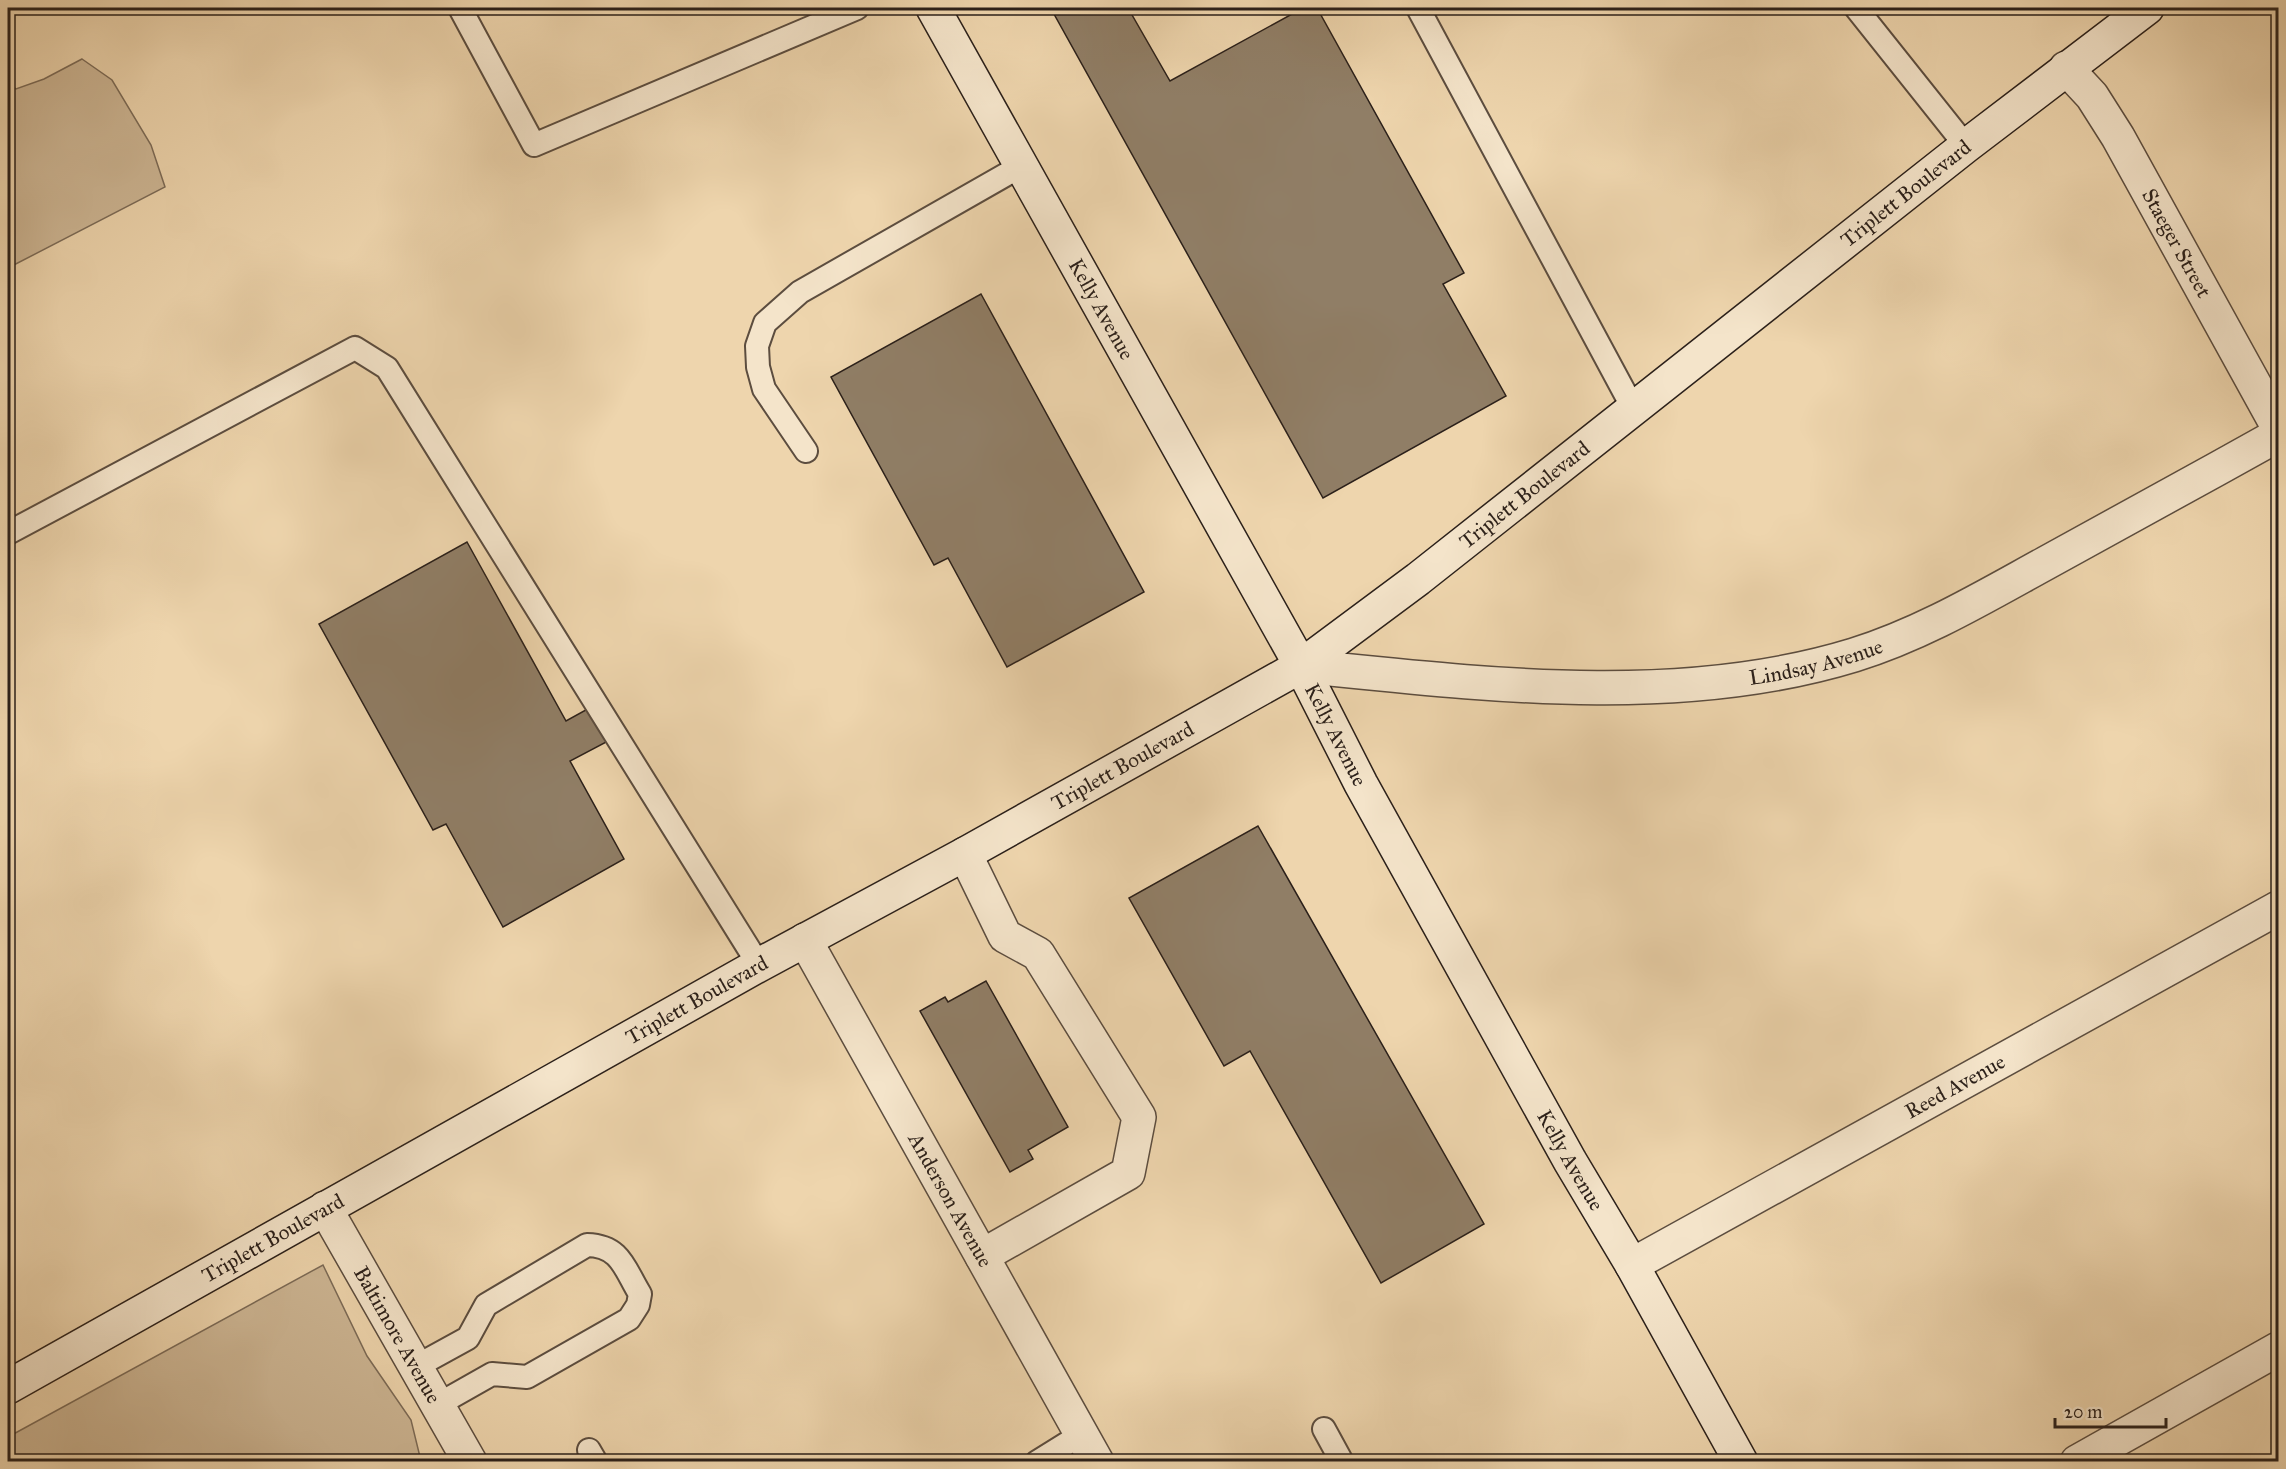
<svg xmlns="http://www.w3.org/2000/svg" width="2286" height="1469" font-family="'IM FELL Great Primer',serif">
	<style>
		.green { fill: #cdb694; stroke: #7c6b57; stroke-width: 1.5 }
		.building { fill: #907e66; stroke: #2b201a; stroke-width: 1.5 }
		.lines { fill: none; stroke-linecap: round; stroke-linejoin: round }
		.lane-casing { stroke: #5c4d3f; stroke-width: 26 }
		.street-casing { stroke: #5c4d3f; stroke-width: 36 }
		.secondary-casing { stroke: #2b201a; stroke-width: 36 }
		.lane { stroke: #f4e4ca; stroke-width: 22 }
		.street { stroke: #f4e4ca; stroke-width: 33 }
		.secondary { stroke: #f4e4ca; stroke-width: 33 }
		.labels { text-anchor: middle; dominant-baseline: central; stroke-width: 6; stroke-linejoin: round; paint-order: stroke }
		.street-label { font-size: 21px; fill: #2b201a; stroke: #f4e4ca }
	</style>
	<rect width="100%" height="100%" fill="#eed5ad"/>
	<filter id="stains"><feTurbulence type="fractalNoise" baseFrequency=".00333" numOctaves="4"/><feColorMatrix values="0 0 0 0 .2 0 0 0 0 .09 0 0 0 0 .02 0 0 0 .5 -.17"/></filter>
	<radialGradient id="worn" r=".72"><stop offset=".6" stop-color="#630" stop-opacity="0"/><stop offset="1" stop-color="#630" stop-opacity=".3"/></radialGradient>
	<!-- green -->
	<path class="green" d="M82,59L112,80L151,145L165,187L8,268V82L16,89L44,79Z
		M323,1265L367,1356L411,1420L421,1461H8V1437Z"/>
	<!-- building -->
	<path class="building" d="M1065,8H1128L1170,81L1303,8H1317L1464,273L1443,284L1506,396L1323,498L1054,14Z
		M981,294L1144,592L1007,667L948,558L934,565L831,377Z
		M467,542L566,721L593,706L612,739L570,761L624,859L503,927L446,824L433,830L319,624Z
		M1258,826L1484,1224L1381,1283L1250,1051L1224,1066L1129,898Z
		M986,981L1068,1127L1028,1150L1033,1159L1010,1172L920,1011L945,997L948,1002Z"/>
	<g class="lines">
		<defs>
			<path id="lane" d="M460,8L534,145L857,8
				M1418,8L1633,408
				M1856,8L1966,146
				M806,451L764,389L758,367L757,346L765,323L800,292L1021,166
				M8,533L355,348L387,368L759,965
				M417,1366L468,1338L486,1305L587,1245C621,1246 624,1268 640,1294L638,1305L629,1319L527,1377L492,1374L439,1404
				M1324,1429L1342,1462
				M589,1450L596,1462
				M1037,1462L1082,1434"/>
			<g id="street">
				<path id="s1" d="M2066,68L2092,96L2118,137L2278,427"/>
				<path id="s2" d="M1301,666C1481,684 1678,709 1854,655C1922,634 1984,597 2046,563C2124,520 2201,478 2278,435"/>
				<path d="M965,854L1005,936L1038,954L1139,1117L1128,1173L982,1256"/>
				<path id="s3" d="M805,940L1097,1462"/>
				<path id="s4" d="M325,1208L470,1462"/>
				<path id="s5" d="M1632,1265L2278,908"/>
				<path d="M2077,1462L2278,1349"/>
			</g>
			<g id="secondary">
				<path id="s6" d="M933,8L1301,666L1361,784L1570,1161L1632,1265L1741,1462"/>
				<path id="s7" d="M8,1387L759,965L965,854L1301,666L1418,579L1966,146L2147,8"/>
			</g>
		</defs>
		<!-- lane casing -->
		<use href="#lane" class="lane-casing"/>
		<!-- street casing -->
		<use href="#street" class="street-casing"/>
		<!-- secondary casing -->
		<use href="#secondary" class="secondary-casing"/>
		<!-- lane -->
		<use href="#lane" class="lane"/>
		<!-- street -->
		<use href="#street" class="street"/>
		<!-- secondary -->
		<use href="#secondary" class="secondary"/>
	</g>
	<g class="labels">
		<!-- street labels -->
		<g class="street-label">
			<text stroke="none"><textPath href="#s7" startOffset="2248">Triplett Boulevard</textPath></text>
			<text stroke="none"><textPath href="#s1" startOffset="208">Staeger Street</textPath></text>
			<text stroke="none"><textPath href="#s6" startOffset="345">Kelly Avenue</textPath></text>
			<text stroke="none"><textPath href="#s7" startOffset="1762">Triplett Boulevard</textPath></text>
			<text stroke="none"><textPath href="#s2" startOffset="518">Lindsay Avenue</textPath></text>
			<text stroke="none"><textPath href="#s6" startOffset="831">Kelly Avenue</textPath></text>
			<text stroke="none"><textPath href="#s7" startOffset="1276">Triplett Boulevard</textPath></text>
			<text stroke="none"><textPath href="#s7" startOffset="790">Triplett Boulevard</textPath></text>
			<text stroke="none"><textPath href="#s5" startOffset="369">Reed Avenue</textPath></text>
			<text stroke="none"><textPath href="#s6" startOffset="1317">Kelly Avenue</textPath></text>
			<text stroke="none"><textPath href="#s3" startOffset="298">Anderson Avenue</textPath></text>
			<text stroke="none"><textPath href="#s7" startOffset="304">Triplett Boulevard</textPath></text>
			<text stroke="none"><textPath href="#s4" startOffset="146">Baltimore Avenue</textPath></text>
		</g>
	</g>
	<!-- margin -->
	<rect width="2286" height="1469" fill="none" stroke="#eed5ad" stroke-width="30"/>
	<rect x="9" y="9" width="2268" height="1451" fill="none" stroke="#2b201a" stroke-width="3"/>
	<rect x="15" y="15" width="2256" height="1439" fill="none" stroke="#2b201a" stroke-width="1.5"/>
	<!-- scale -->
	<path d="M2055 1418v9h111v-9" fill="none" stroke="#2b201a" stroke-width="3"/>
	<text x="2064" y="1418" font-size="18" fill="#2b201a" stroke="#f4e4ca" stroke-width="4.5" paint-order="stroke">20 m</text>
	<rect width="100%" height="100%" filter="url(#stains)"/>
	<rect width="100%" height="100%" fill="url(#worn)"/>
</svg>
